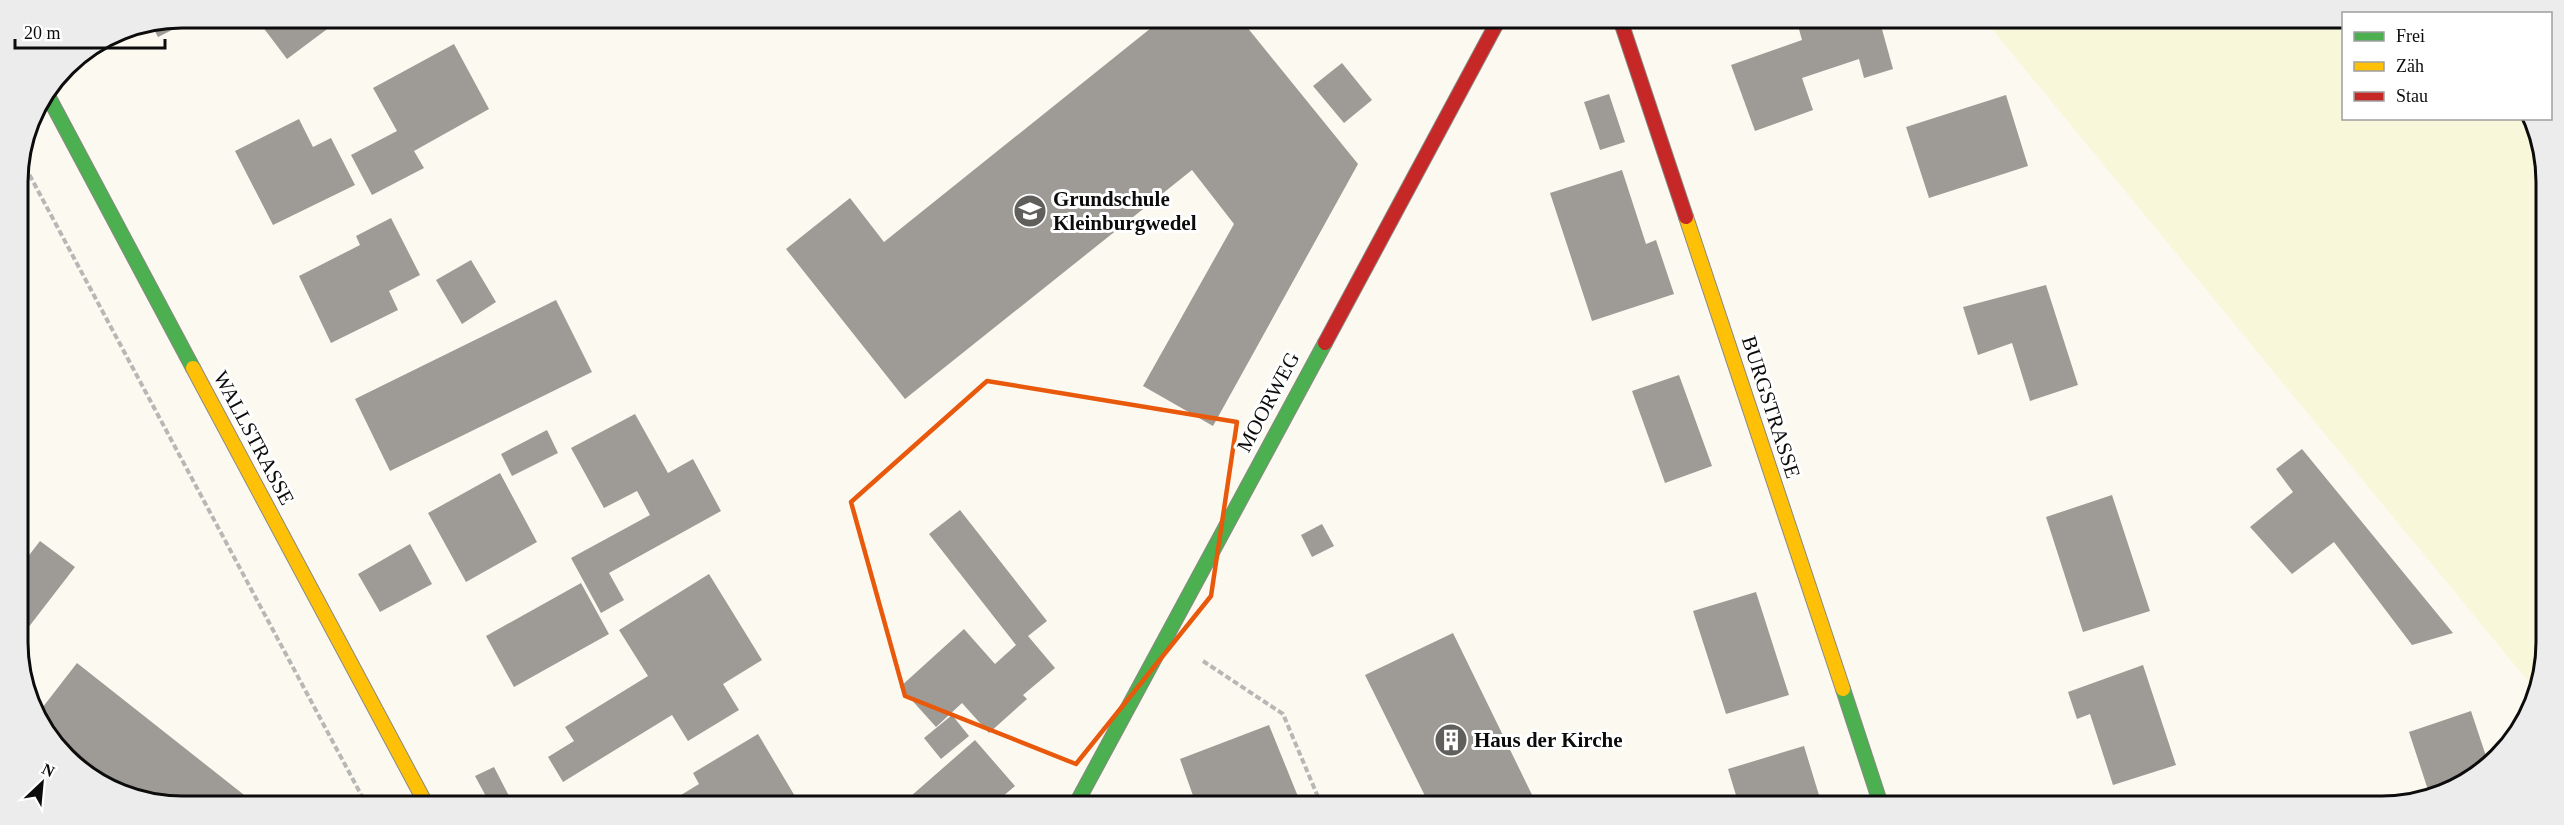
<svg xmlns="http://www.w3.org/2000/svg" width="2564" height="825" font-family="Georgia,serif">
	<style>
		.farmland { fill: #f9f7da }
		.building { fill: #9e9b96 }
		.lines { fill: none; stroke-linecap: round; stroke-linejoin: round }
		.fast-casing { stroke: #8a8985; stroke-width: 16 }
		.slow-casing { stroke: #8a8985; stroke-width: 16 }
		.jam-casing { stroke: #8a8985; stroke-width: 16 }
		.path { stroke: #b7b7b5; stroke-width: 4; stroke-dasharray: 6 3; stroke-linecap: butt }
		.fast { stroke: #4caf50; stroke-width: 14 }
		.slow { stroke: #ffc107; stroke-width: 14 }
		.jam { stroke: #c62828; stroke-width: 14 }
		.marked { fill: none; stroke: #e8590c; stroke-width: 4.5; stroke-linejoin: round }
		.labels { text-anchor: middle; dominant-baseline: central; stroke-width: 6; stroke-linejoin: round; paint-order: stroke }
		.poi-label { font-size: 21px; font-weight: bold; fill: #0c0c0c; stroke: #fff; text-anchor: start }
		.street-label { font-size: 21px; fill: #0c0c0c; stroke: #fff }
		.rim { fill: none; stroke: #0c0c0c; stroke-width: 3 }
	</style>
	<rect width="100%" height="100%" fill="#fbf9f0"/>
	<!-- farmland -->
	<path class="farmland" d="M1987,23H2343L2344,118L2527,119L2543,150L2540,686L2537,692Z"/>
	<!-- building -->
	<path class="building" d="M182,18H196L158,37L151,24Z
		M256,18H342L287,59Z
		M1161,20L1242,21L1358,164L1213,426L1143,386L1234,224L1192,170L905,399L786,249L850,198L884,242Z
		M1797,22H1880L1893,69L1864,78L1859,59L1802,78L1813,110L1755,131L1731,65L1802,40Z
		M454,44L489,109L414,151L424,168L372,195L351,155L397,131L373,88Z
		M1342,63L1372,100L1344,123L1313,86Z
		M1609,94L1625,142L1600,150L1584,102Z
		M2006,95L2028,166L1929,198L1906,127Z
		M299,119L313,147L331,138L355,185L273,225L235,151Z
		M1622,170L1646,244L1656,240L1674,294L1592,321L1550,193Z
		M391,218L420,275L389,291L398,310L331,343L299,276L360,245L356,236Z
		M471,260L496,302L462,324L436,280Z
		M2046,285L2078,385L2030,401L2012,343L1978,355L1963,307Z
		M556,300L592,372L390,471L355,399Z
		M1679,375L1712,466L1665,483L1632,391Z
		M635,414L668,473L693,459L721,511L609,573L624,600L601,613L571,558L650,515L637,491L604,508L571,448Z
		M547,430L558,453L512,476L501,454Z
		M2302,449L2453,633L2412,645L2334,542L2292,574L2250,527L2293,492L2276,469Z
		M500,473L537,542L466,582L428,513Z
		M2112,495L2150,611L2083,632L2046,517Z
		M960,510L1047,621L1028,636L1055,668L1023,695L1027,699L989,733L962,703L936,727L900,687L964,629L995,664L1016,645L929,534Z
		M1322,524L1334,546L1312,557L1301,535Z
		M40,541L75,567L21,637L20,567Z
		M410,544L432,584L380,612L358,574Z
		M709,574L762,660L723,684L739,710L688,741L672,715L563,782L548,757L574,741L565,727L648,676L619,630Z
		M581,583L609,634L514,687L486,636Z
		M1756,592L1789,695L1726,714L1693,611Z
		M1453,633L1537,805L1429,804L1365,675Z
		M77,663L253,802L139,801L121,790L51,735L39,712Z
		M2143,665L2176,765L2113,785L2090,714L2077,719L2068,692Z
		M2471,711L2489,765L2482,773L2429,793L2409,732Z
		M952,715L969,736L941,759L924,738Z
		M1269,725L1301,804H1196L1180,759Z
		M758,734L799,803H668L699,784L693,773Z
		M975,740L1015,786L995,803H903Z
		M1804,746L1822,805H1739L1728,769Z
		M494,767L511,800L506,802H489L475,776Z"/>
	<g class="lines">
		<defs>
			<path id="fast" d="M47,94L193,368
				M1843,689L1881,805
				M1076,804L1325,343"/>
			<path id="slow" d="M1686,217L1843,689
				M193,368L425,802"/>
			<path id="jam" d="M1621,22L1686,217
				M1325,343L1498,21"/>
		</defs>
		<!-- fast casing -->
		<use href="#fast" class="fast-casing"/>
		<!-- slow casing -->
		<use href="#slow" class="slow-casing"/>
		<!-- jam casing -->
		<use href="#jam" class="jam-casing"/>
		<!-- path -->
		<path class="path" d="M21,159L365,802
			M1203,661L1283,714L1321,804"/>
		<!-- fast -->
		<use href="#fast" class="fast"/>
		<!-- slow -->
		<use href="#slow" class="slow"/>
		<!-- jam -->
		<use href="#jam" class="jam"/>
	</g>
	<!-- marked area -->
	<path class="marked" d="M987,381L1237,422L1211,596L1076,764L905,696L851,502Z"/>
	<!-- icons -->
	<defs>
		<symbol id="school-disc" viewBox="-11 -11 22 22"><circle r="9.5" fill="#605f5c" stroke="#fff"/><path d="M0-5L7-2L0 1L-7-2ZM-4 1L0 2.5L4 1V4Q0 6-4 4Z" fill="#fff"/></symbol>
		<symbol id="building-disc" viewBox="-11 -11 22 22"><circle r="9.5" fill="#605f5c" stroke="#fff"/><path d="M-4-6H4V6H1V3H-1V6H-4ZM-2.5-4.3h1.7v1.8h-1.7ZM.8-4.3h1.7v1.8H.8ZM-2.5-1h1.7V.8h-1.7ZM.8-1h1.7V.8H.8Z" fill="#fff"/></symbol>
	</defs>
	<g fill-rule="evenodd">
		<use href="#school-disc" x="1011" y="192" width="38" height="38"/>
		<use href="#building-disc" x="1432" y="721" width="38" height="38"/>
	</g>
	<g class="labels">
		<!-- poi labels -->
		<g class="poi-label">
			<text x="1053" y="199">Grundschule<tspan x="1053" dy="24">Kleinburgwedel</tspan></text>
			<text x="1474" y="740">Haus der Kirche</text>
		</g>
		<!-- street labels -->
		<g class="street-label">
			<text transform="translate(1268 402) rotate(-62)">MOORWEG</text>
			<text transform="translate(1771 407) rotate(72)">BURGSTRASSE</text>
			<text transform="translate(254 438) rotate(62)">WALLSTRASSE</text>
		</g>
	</g>
	<!-- crop -->
	<path d="M0 0H2564V825H0ZM182 28H2382A154 154 0 0 1 2536 182V642A154 154 0 0 1 2382 796H182A154 154 0 0 1 28 642V182A154 154 0 0 1 182 28Z" fill="#ececec" fill-rule="evenodd"/>
	<path class="rim" d="M182 28H2382A154 154 0 0 1 2536 182V642A154 154 0 0 1 2382 796H182A154 154 0 0 1 28 642V182A154 154 0 0 1 182 28Z"/>
	<!-- legend -->
	<rect x="2342" y="12" width="210" height="108" fill="#ffffff" stroke="#9e9e9e" stroke-width="1.5"/>
	<rect x="2354" y="32" width="30" height="9" fill="#4caf50" stroke="#9e9e9e" stroke-width="1.5"/>
	<text x="2396" y="42" font-size="18" fill="#0c0c0c">Frei</text>
	<rect x="2354" y="62" width="30" height="9" fill="#ffc107" stroke="#9e9e9e" stroke-width="1.5"/>
	<text x="2396" y="72" font-size="18" fill="#0c0c0c">Zäh</text>
	<rect x="2354" y="92" width="30" height="9" fill="#c62828" stroke="#9e9e9e" stroke-width="1.5"/>
	<text x="2396" y="102" font-size="18" fill="#0c0c0c">Stau</text>
	<!-- north arrow -->
	<g transform="translate(42 783) rotate(26)" stroke="#ffffff" stroke-width="4.5" paint-order="stroke">
	<path d="M0-4.5L10 22L0 15L-10 22Z" fill="#0c0c0c"/>
	<text y="-9" font-size="16" font-weight="bold" text-anchor="middle" fill="#0c0c0c">N</text>
	</g>
	<!-- scale -->
	<path d="M15 39v9h150v-9" fill="none" stroke="#0c0c0c" stroke-width="3"/>
	<text x="24" y="39" font-size="18" fill="#0c0c0c" stroke="#ffffff" stroke-width="4.5" paint-order="stroke">20 m</text>
</svg>
